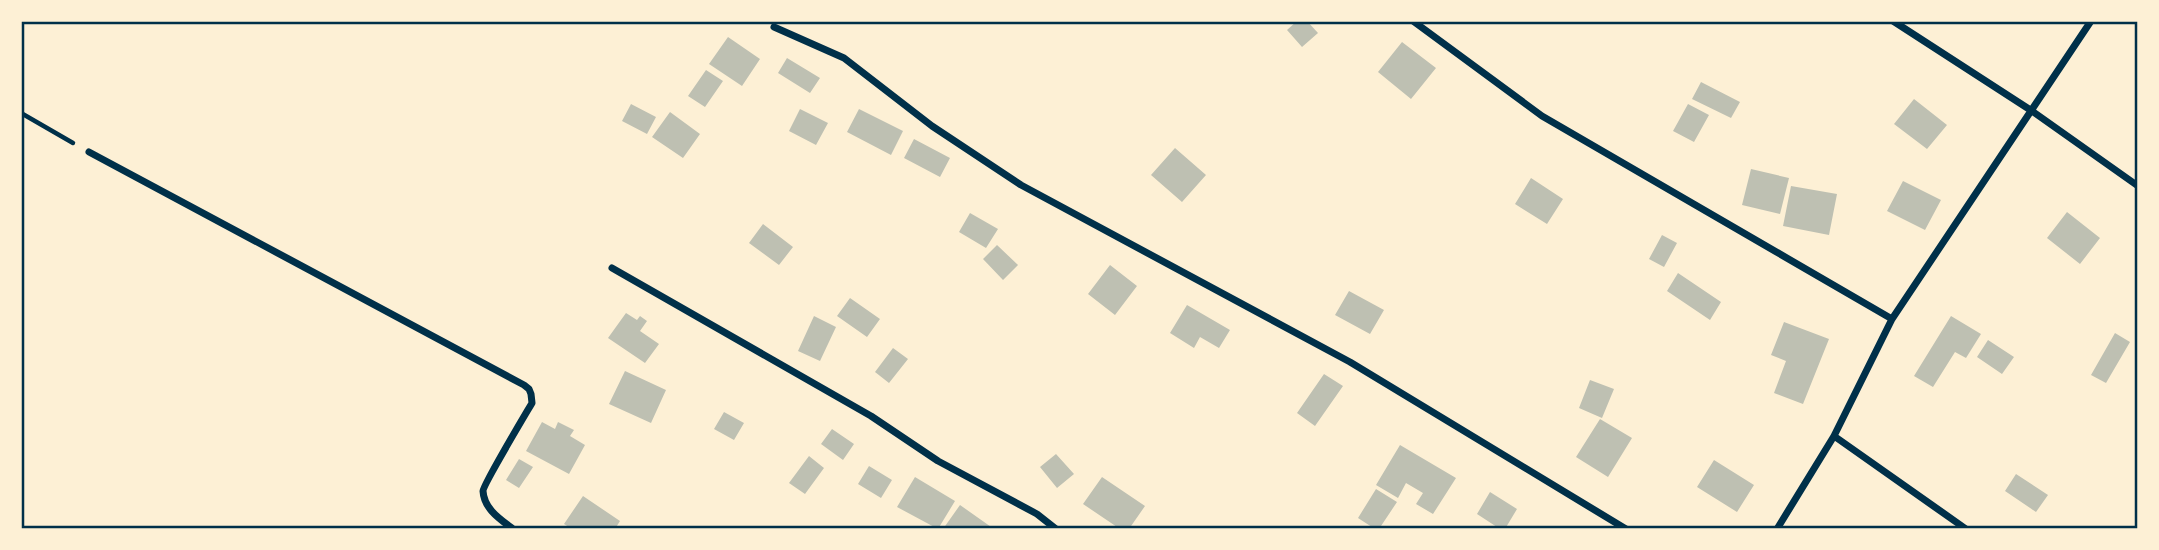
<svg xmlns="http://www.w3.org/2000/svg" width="2159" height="550" font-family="'DM Sans',sans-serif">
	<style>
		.building { fill: #bec0b2 }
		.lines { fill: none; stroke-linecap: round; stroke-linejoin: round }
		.path { stroke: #003049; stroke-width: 4.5 }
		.minor { stroke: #003049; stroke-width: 7 }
		.neatline { fill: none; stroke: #003049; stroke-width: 2.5 }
	</style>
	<rect width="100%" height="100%" fill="#fdf0d5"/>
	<!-- building -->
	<path class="building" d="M1297,21H1307L1318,33L1302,47L1287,30Z
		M728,37L760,59L742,86L709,64Z
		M1402,42L1436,68L1411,99L1378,72Z
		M787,58L820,78L810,93L778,73Z
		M706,70L723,81L705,107L688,96Z
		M1701,82L1740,102L1731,118L1692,99Z
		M1914,99L1947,125L1927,149L1894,124Z
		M631,104L656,117L647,134L622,121Z
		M1688,104L1709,115L1694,142L1673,131Z
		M800,109L828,123L816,145L789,131Z
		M859,109L903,131L891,155L847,132Z
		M670,112L700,134L683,158L652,137Z
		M914,139L950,158L940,177L904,158Z
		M1175,148L1206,175L1182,202L1151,175Z
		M1751,169L1789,178L1780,214L1742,205Z
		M1531,178L1563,199L1547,224L1515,204Z
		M1903,181L1941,200L1925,230L1887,211Z
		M1791,186L1837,194L1829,235L1783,226Z
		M2067,212L2100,238L2080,264L2047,238Z
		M970,213L998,229L986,248L959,232Z
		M763,224L793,247L779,265L749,243Z
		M1662,235L1677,243L1664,267L1649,259Z
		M997,245L1018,265L1003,280L983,259Z
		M1110,265L1137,286L1115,315L1088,294Z
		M1678,273L1721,302L1710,320L1667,291Z
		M1349,291L1384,310L1370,334L1335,315Z
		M850,298L880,319L867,337L837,316Z
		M1187,305L1230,330L1219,348L1200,337L1194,348L1170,333Z
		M626,313L637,320L640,316L647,321L640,331L659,344L645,363L608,338Z
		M814,316L836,327L820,361L798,351Z
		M1951,316L1981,334L1966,358L1955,352L1933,387L1914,376Z
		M1784,322L1829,339L1803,404L1774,393L1786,361L1771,355Z
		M2115,333L2130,342L2106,383L2091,375Z
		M1988,340L2014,357L2002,374L1977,357Z
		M893,348L908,359L889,383L875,372Z
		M625,371L666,390L651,423L609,404Z
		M1324,374L1343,386L1315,426L1297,413Z
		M1590,380L1614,389L1602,418L1579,408Z
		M724,412L744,423L734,440L714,429Z
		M1600,419L1632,438L1608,477L1576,457Z
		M542,422L555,429L558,422L574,430L570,436L585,445L569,474L526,451Z
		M832,429L854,444L843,460L821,444Z
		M1400,445L1456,478L1433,514L1416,504L1423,493L1406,483L1398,498L1376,485Z
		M1056,454L1074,474L1057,488L1040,467Z
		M809,456L824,468L805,494L789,483Z
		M519,459L533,467L519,488L506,480Z
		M1714,460L1754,485L1737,512L1697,487Z
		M869,466L892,480L881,498L858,484Z
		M2016,474L2048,495L2036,512L2005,491Z
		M915,477L955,501L938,529L897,507Z
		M1102,477L1145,506L1129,529H1120L1083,504Z
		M1376,489L1397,502L1379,529H1375L1358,518Z
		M1490,492L1517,509L1505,529H1500L1477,514Z
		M583,496L620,521L615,529H572L564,524Z
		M960,505L994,529H943Z"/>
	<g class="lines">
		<!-- path -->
		<path class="path" d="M21,113L73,143"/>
		<!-- minor -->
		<path class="minor" d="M1413,21L1542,116L1892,319
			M1893,21L2032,111L2138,186
			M774,27L844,58L932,126L1021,185L1350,362L1626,529
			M89,152L524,385L529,389L531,394L532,403C525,415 483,485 483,491C484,509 500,519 513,529
			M612,268L871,416L938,461L1037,514L1056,529
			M1834,436L1966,529
			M1777,529L1834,436L1892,319L2091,21"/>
	</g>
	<!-- border -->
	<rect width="2159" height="550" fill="none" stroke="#fdf0d5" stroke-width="46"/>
	<rect x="23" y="23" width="2113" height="504" class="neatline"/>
</svg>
